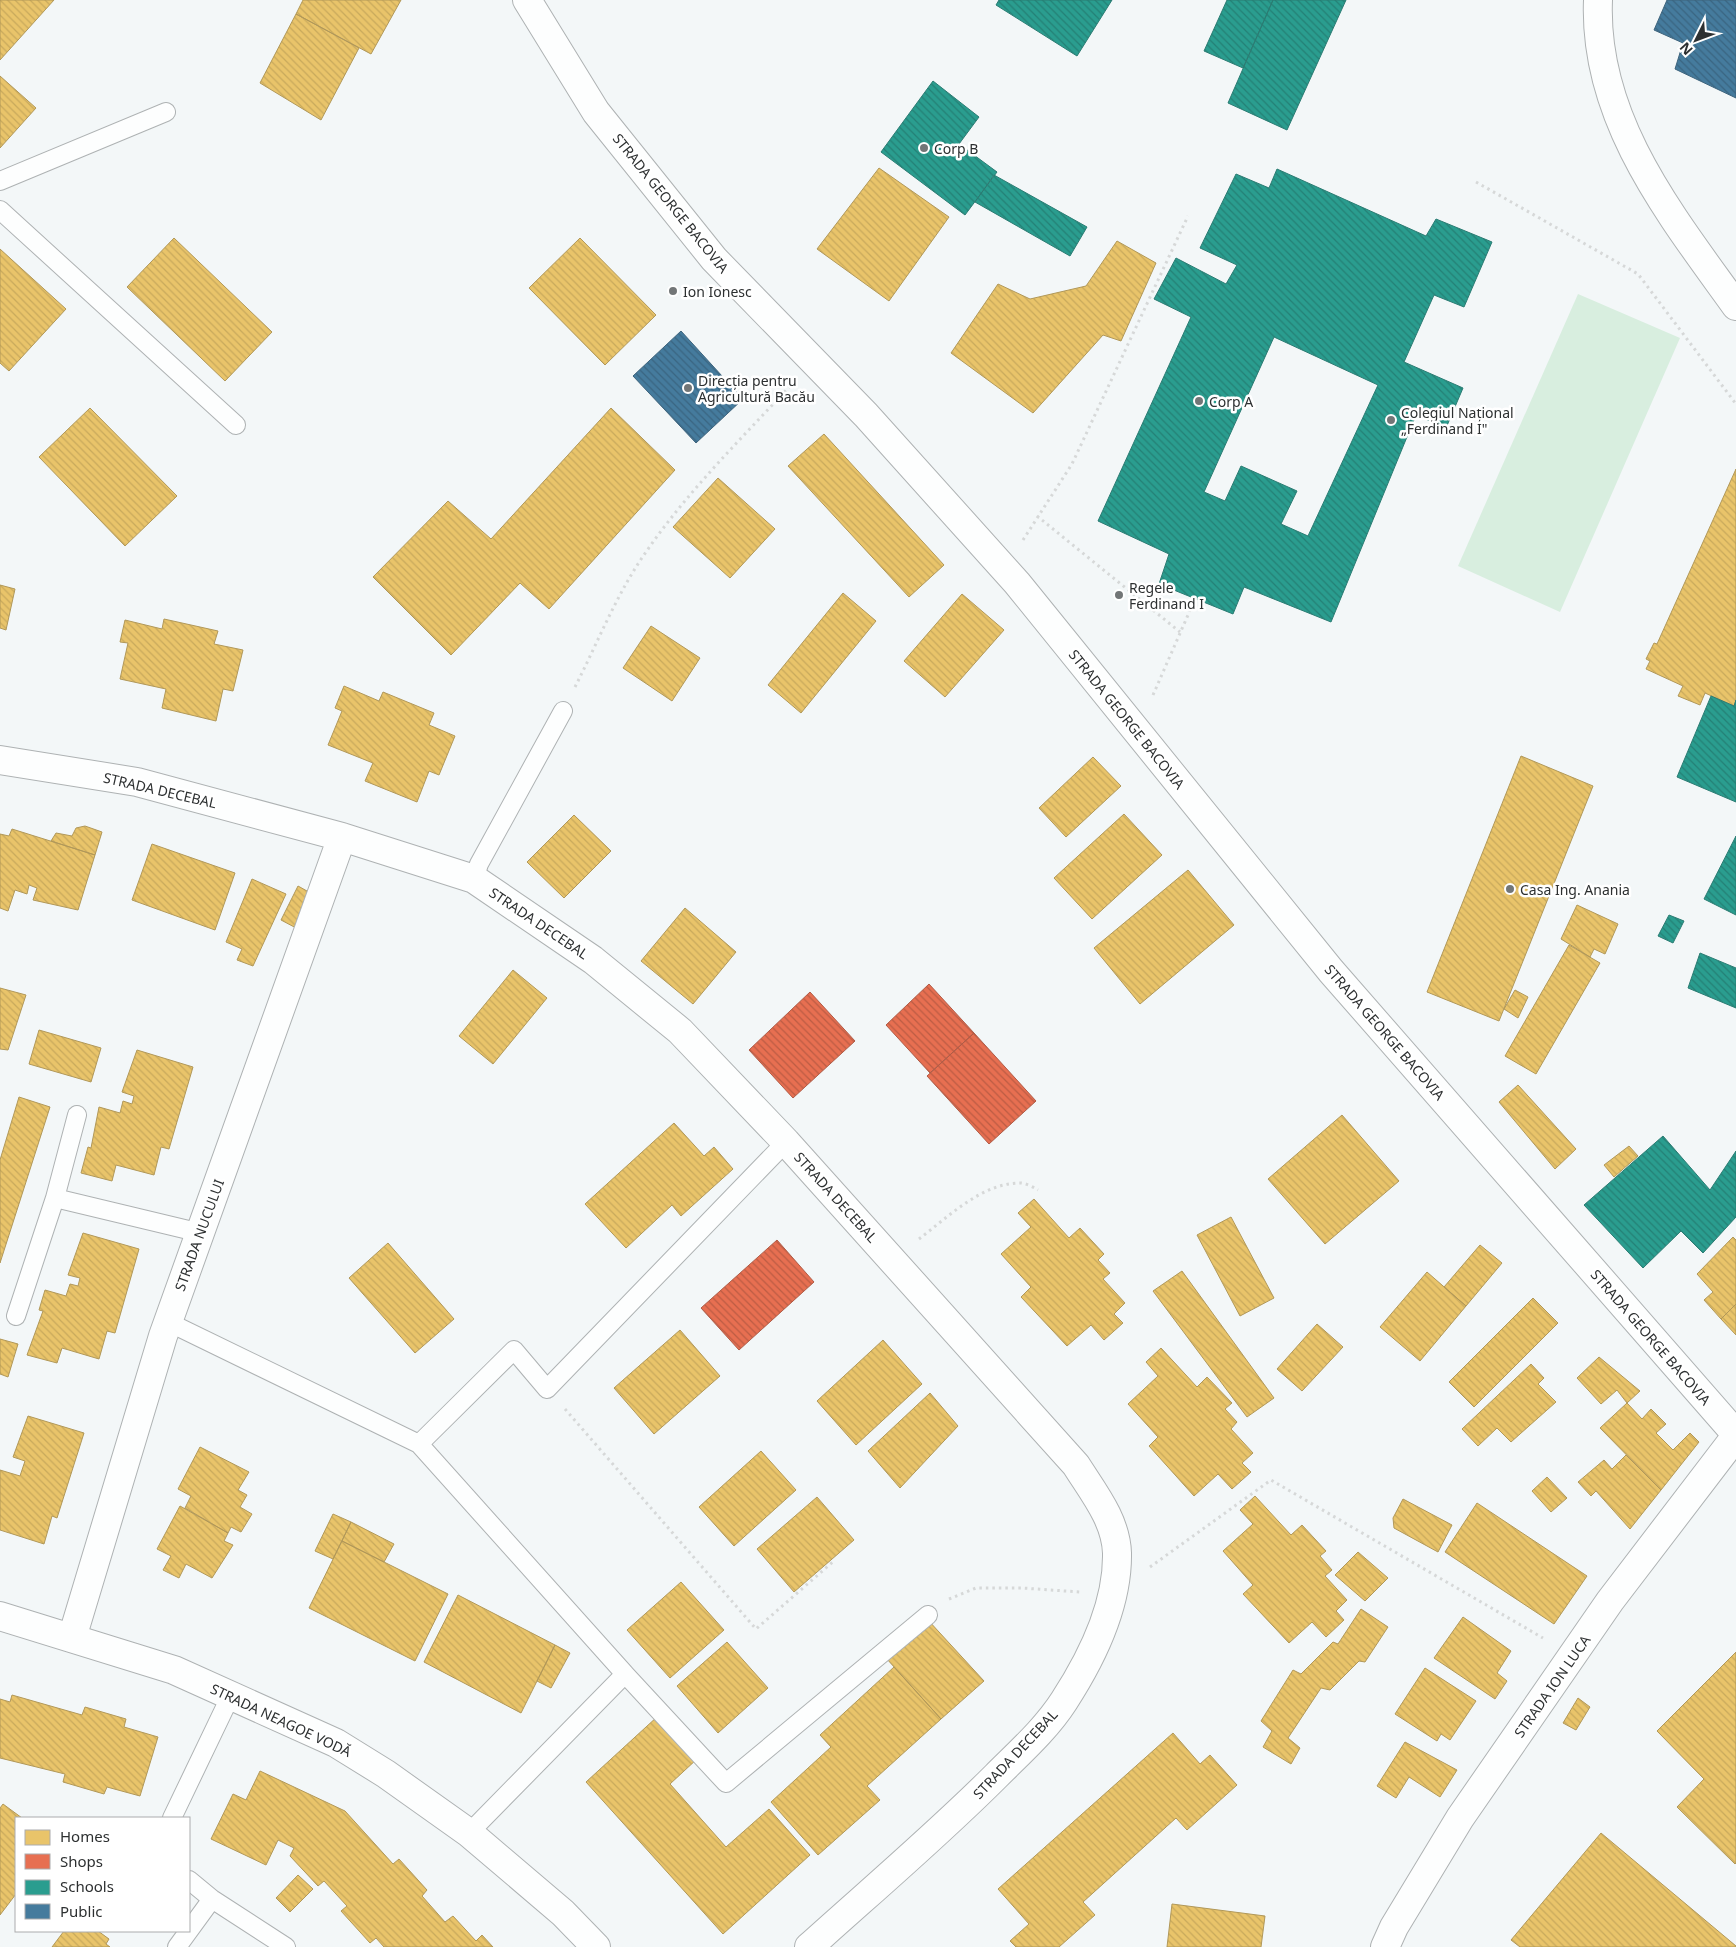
<svg xmlns="http://www.w3.org/2000/svg" width="1736" height="1947" font-family="'Noto Sans',sans-serif">
	<style>
		.green { fill: #d8eedf }
		.homes { fill: url(#homes-back-hatch); stroke: #b19859 }
		.shops { fill: url(#shops-back-hatch); stroke: #af5c47 }
		.schools { fill: url(#schools-back-hatch); stroke: #2b7c73; fill-rule: evenodd }
		.public { fill: url(#public-back-hatch); stroke: #3e647d }
		.lines { fill: none; stroke-linecap: round; stroke-linejoin: round }
		.lane-casing { stroke: #aeb2b3; stroke-width: 20 }
		.street-casing { stroke: #aeb2b3; stroke-width: 30 }
		.secondary-casing { stroke: #aeb2b3; stroke-width: 30 }
		.path { stroke: #d6d8d8; stroke-width: 3; stroke-dasharray: 2.5 4; stroke-linecap: butt }
		.lane { stroke: #fdfefe; stroke-width: 18 }
		.street { stroke: #fdfefe; stroke-width: 28 }
		.secondary { stroke: #fdfefe; stroke-width: 28 }
		.poi-dot { fill: #727677; stroke: #fff; stroke-width: 2 }
		.labels { text-anchor: middle; dominant-baseline: central; stroke-width: 5; stroke-linejoin: round; paint-order: stroke }
		.poi-label { font-size: 14px; fill: #2d3031; stroke: #fff; text-anchor: start }
		.street-label { font-size: 14px; fill: #2d3031; stroke: #fff }
	</style>
	<defs>
		<pattern id="homes-back-hatch" width="6" height="6" patternUnits="userSpaceOnUse" patternTransform="scale(1.25)"><rect width="6" height="6" fill="#e9c46a"/><path d="M-1 5l2 2M0 0l6 6M5-1l2 2" fill="none" stroke="#c8a95c"/></pattern>
		<pattern id="shops-back-hatch" width="6" height="6" patternUnits="userSpaceOnUse" patternTransform="scale(1.25)"><rect width="6" height="6" fill="#e76f51"/><path d="M-1 5l2 2M0 0l6 6M5-1l2 2" fill="none" stroke="#bc5c44"/></pattern>
		<pattern id="schools-back-hatch" width="6" height="6" patternUnits="userSpaceOnUse" patternTransform="scale(1.25)"><rect width="6" height="6" fill="#2a9d8f"/><path d="M-1 5l2 2M0 0l6 6M5-1l2 2" fill="none" stroke="#248075"/></pattern>
		<pattern id="public-back-hatch" width="6" height="6" patternUnits="userSpaceOnUse" patternTransform="scale(1.25)"><rect width="6" height="6" fill="#457b9d"/><path d="M-1 5l2 2M0 0l6 6M5-1l2 2" fill="none" stroke="#3a6581"/></pattern>
	</defs>
	<rect width="100%" height="100%" fill="#f3f7f8"/>
	<!-- green -->
	<path class="green" d="M1578,294L1680,338L1560,612L1458,566Z"/>
	<!-- homes -->
	<path class="homes" d="M0,0H54L0,60Z
		M303,0H401L371,54L296,14Z
		M296,14L359,48L321,120L260,83Z
		M0,76L36,108L0,148Z
		M879,168L949,217L889,301L817,249Z
		M174,238L272,332L225,381L127,287Z
		M580,238L656,315L605,365L529,288Z
		M1117,241L1156,263L1121,341L1103,335L1033,413L951,353L998,284L1030,299L1086,286Z
		M0,249L66,309L9,371L0,363Z
		M90,408L177,496L125,546L39,457Z
		M611,408L675,470L549,609L520,583L451,655L373,577L448,501L491,539Z
		M824,434L944,565L909,597L788,466Z
		M1736,469V700L1734,706L1705,693L1700,705L1678,696L1683,686L1646,669L1650,661L1646,659L1654,643L1657,644Z
		M718,478L775,529L730,578L673,527Z
		M0,585L15,589L6,630L0,628Z
		M843,593L876,621L801,713L768,685Z
		M962,594L1004,630L945,697L904,661Z
		M164,619L218,631L214,644L243,650L233,691L223,689L216,721L162,708L166,689L120,679L128,643L120,642L125,620L162,629Z
		M651,626L700,658L672,701L623,668Z
		M344,686L379,701L383,692L434,713L429,725L455,736L439,775L429,771L417,802L365,781L373,763L328,745L342,711L335,708Z
		M1521,756L1593,786L1499,1021L1427,992Z
		M1093,757L1121,786L1066,837L1039,808Z
		M1124,814L1162,855L1092,919L1054,878Z
		M574,815L611,851L564,898L527,862Z
		M85,826L102,832L95,855L51,841L56,833L72,836L76,828Z
		M12,829L95,855L78,910L33,900L37,888L29,885L27,894L15,890L8,911L0,908V834L9,836Z
		M152,844L235,873L215,930L132,900Z
		M1188,870L1234,925L1140,1004L1094,948Z
		M252,879L286,894L253,966L237,960L242,949L226,942Z
		M298,886L316,896L298,929L281,920Z
		M1577,905L1618,924L1605,954L1594,949L1590,957L1561,939Z
		M685,908L736,952L693,1004L641,961Z
		M1569,945L1600,963L1536,1074L1505,1056Z
		M513,970L547,998L493,1064L459,1036Z
		M0,988L26,995L8,1050L0,1049Z
		M1515,990L1528,997L1518,1018L1504,1009Z
		M39,1030L101,1048L91,1082L29,1064Z
		M137,1050L193,1067L169,1149L161,1147L154,1175L116,1165L112,1181L81,1173L88,1147L91,1148L99,1107L120,1113L123,1101L132,1104L134,1096L122,1092Z
		M1518,1085L1576,1149L1555,1169L1499,1102Z
		M19,1097L50,1107L0,1263V1160Z
		M1342,1115L1399,1181L1325,1244L1268,1179Z
		M674,1123L704,1156L714,1147L733,1169L681,1216L672,1205L626,1248L585,1204Z
		M1629,1146L1638,1156L1614,1177L1604,1165Z
		M1034,1199L1069,1238L1080,1228L1104,1254L1098,1260L1110,1273L1103,1279L1125,1303L1114,1314L1123,1323L1104,1340L1091,1325L1067,1346L1021,1297L1031,1287L1001,1254L1031,1227L1018,1213Z
		M1231,1217L1274,1298L1240,1316L1197,1235Z
		M83,1233L139,1249L115,1333L107,1331L99,1359L62,1348L57,1363L27,1355L43,1311L39,1310L45,1290L66,1296L70,1284L78,1286L80,1278L68,1275Z
		M1733,1237L1736,1240V1304L1721,1319L1704,1300L1713,1292L1697,1274Z
		M388,1243L454,1319L415,1353L349,1278Z
		M1480,1245L1502,1263L1466,1306L1444,1287Z
		M1182,1271L1274,1398L1247,1417L1153,1291Z
		M1427,1272L1466,1306L1420,1361L1380,1327Z
		M1533,1298L1558,1323L1474,1407L1449,1382Z
		M1736,1304V1335L1721,1319Z
		M1317,1324L1343,1347L1302,1391L1277,1369Z
		M680,1330L720,1376L654,1434L614,1388Z
		M0,1339L18,1344L8,1377L0,1374Z
		M883,1340L922,1384L856,1445L817,1401Z
		M1161,1348L1197,1387L1207,1377L1232,1403L1225,1409L1237,1422L1231,1429L1253,1453L1242,1463L1251,1472L1232,1489L1218,1474L1194,1496L1149,1446L1158,1437L1128,1404L1158,1376L1146,1362Z
		M1599,1357L1640,1391L1627,1403L1617,1390L1601,1404L1577,1378Z
		M1531,1364L1544,1378L1538,1384L1556,1402L1511,1442L1497,1428L1478,1446L1462,1429Z
		M930,1393L958,1426L900,1488L868,1451Z
		M1627,1403L1642,1419L1651,1409L1666,1424L1656,1433L1673,1450L1690,1433L1699,1442L1661,1490L1600,1428Z
		M28,1416L84,1433L57,1518L52,1516L44,1544L0,1530V1470L20,1476L25,1461L13,1457Z
		M200,1447L249,1472L238,1490L247,1495L240,1507L252,1514L241,1532L231,1527L228,1533L185,1508L191,1496L178,1489Z
		M761,1451L796,1490L734,1546L699,1507Z
		M1626,1455L1661,1490L1630,1529L1596,1491L1591,1496L1578,1482L1604,1460L1612,1469Z
		M1547,1477L1567,1498L1551,1512L1532,1491Z
		M1255,1496L1291,1535L1302,1525L1326,1551L1320,1556L1332,1570L1325,1576L1347,1600L1336,1611L1344,1620L1326,1637L1312,1622L1289,1643L1243,1594L1253,1585L1223,1551L1253,1524L1240,1510Z
		M817,1497L854,1540L794,1592L757,1549Z
		M1403,1499L1452,1525L1438,1552L1394,1528L1393,1518Z
		M1477,1503L1587,1576L1554,1624L1445,1552Z
		M180,1506L228,1533L224,1541L233,1545L212,1578L186,1564L179,1578L163,1570L171,1556L157,1549Z
		M333,1514L351,1522L333,1559L315,1551Z
		M351,1522L394,1544L384,1562L342,1541Z
		M342,1541L448,1594L415,1661L309,1608Z
		M1358,1552L1388,1578L1365,1601L1335,1575Z
		M681,1582L724,1630L670,1678L627,1630Z
		M458,1595L555,1645L521,1713L424,1662Z
		M1361,1609L1388,1627L1365,1662L1359,1661L1330,1690L1321,1688L1288,1738L1300,1748L1291,1764L1263,1747L1272,1731L1261,1721L1293,1670L1301,1674L1333,1642L1338,1644Z
		M1463,1617L1511,1651L1497,1673L1507,1681L1495,1699L1434,1658Z
		M928,1620L984,1681L941,1719L886,1658Z
		M727,1642L768,1688L718,1733L677,1686Z
		M555,1645L570,1653L551,1688L537,1681Z
		M1736,1652V1863L1735,1864L1677,1807L1704,1779L1657,1731Z
		M894,1667L941,1719L867,1786L880,1800L818,1855L771,1802L831,1747L820,1735Z
		M1425,1668L1476,1701L1450,1740L1441,1734L1437,1741L1395,1714Z
		M12,1695L82,1715L85,1707L126,1719L124,1727L158,1737L140,1796L107,1787L104,1794L63,1782L65,1774L0,1758V1699L10,1702Z
		M1578,1698L1590,1707L1576,1730L1563,1723Z
		M658,1716L697,1759L670,1784L726,1847L769,1809L810,1855L723,1934L586,1782Z
		M1173,1733L1200,1764L1210,1755L1237,1785L1187,1830L1176,1818L1083,1902L1095,1915L1059,1947H1016L1010,1941L1029,1924L998,1889Z
		M1405,1742L1457,1770L1440,1797L1409,1777L1396,1798L1377,1786Z
		M260,1771L345,1811L393,1864L399,1859L427,1890L422,1896L445,1922L453,1916L476,1941L482,1935L493,1947H384L376,1938L370,1943L341,1911L347,1906L324,1881L318,1886L290,1856L294,1848L278,1840L266,1865L211,1839L233,1794L246,1800Z
		M3,1804L22,1818H16V1894L0,1915V1808Z
		M1601,1833L1736,1946V1947H1520L1511,1940Z
		M298,1875L313,1889L290,1912L276,1898Z
		M1172,1904L1265,1916L1261,1947H1167Z
		M64,1931H98L109,1939L106,1944L110,1947H52Z"/>
	<!-- shops -->
	<path class="shops" d="M929,984L974,1033L930,1073L886,1025Z
		M810,992L855,1041L793,1098L749,1050Z
		M974,1033L1036,1101L989,1144L927,1076Z
		M777,1240L814,1282L739,1350L701,1308Z"/>
	<!-- schools -->
	<path class="schools" d="M999,0H1112L1077,56L996,5Z
		M1227,0H1273L1243,68L1204,51Z
		M1273,0H1346L1287,130L1228,103Z
		M933,81L979,117L959,144L997,172L965,215L881,152Z
		M1277,169L1426,236L1436,219L1492,242L1464,307L1434,295L1404,362L1463,388L1446,428L1416,415L1331,622L1244,587L1233,614L1159,584L1169,554L1098,521L1191,317L1154,299L1176,258L1226,284L1237,265L1200,248L1236,174L1269,188ZM1274,337L1378,385L1308,536L1281,524L1297,491L1241,466L1225,501L1204,492Z
		M994,175L1087,227L1070,256L975,202Z
		M1711,696L1734,706L1736,700V802L1677,777Z
		M1736,836V915L1704,899Z
		M1669,915L1684,921L1673,943L1658,936Z
		M1700,953L1736,968V1008L1688,988Z
		M1663,1136L1710,1190L1736,1151V1217L1703,1253L1681,1231L1643,1268L1584,1205Z"/>
	<!-- public -->
	<path class="public" d="M1667,0H1736V98L1675,69L1683,43L1654,30Z
		M681,331L743,399L696,443L633,376Z"/>
	<g class="lines">
		<defs>
			<path id="lane" d="M0,181L166,112
				M0,210L236,425
				M474,879L479,864L563,711
				M55,1198L77,1115
				M16,1316L55,1198L201,1233
				M168,1322L419,1444L625,1674L469,1833
				M419,1444L514,1350L547,1389L786,1142
				M625,1674L726,1783L928,1615
				M172,1818L231,1695
				M189,1880L212,1899L286,1947
				M177,1947L212,1899"/>
			<path id="street" d="M1598,0C1593,119 1670,214 1736,306
				M0,760L137,782L342,837L474,879L593,960L680,1031L786,1142L1076,1465C1093,1492 1116,1520 1117,1553C1118,1604 1092,1658 1064,1701C1046,1729 1020,1752 996,1776C936,1836 871,1891 809,1947
				M0,1616L174,1670L336,1743L386,1774L469,1833L563,1913L596,1947
				M72,1638L163,1336L342,837
				M1385,1947L1394,1927L1460,1818L1610,1601L1736,1436"/>
			<path id="secondary" d="M527,0L596,112L714,259L866,415L1017,583L1331,971L1736,1434"/>
		</defs>
		<!-- lane casing -->
		<use href="#lane" class="lane-casing"/>
		<!-- street casing -->
		<use href="#street" class="street-casing"/>
		<!-- secondary casing -->
		<use href="#secondary" class="secondary-casing"/>
		<!-- path -->
		<path class="path" d="M1476,182L1638,274L1736,404
			M1037,516L1180,632
			M1023,540L1072,464L1188,216
			M575,687C598,642 617,593 646,552C688,491 741,439 791,385
			M1153,695L1195,599
			M919,1239C948,1217 982,1183 1020,1183C1026,1183 1033,1187 1038,1190
			M565,1409L756,1629L835,1560
			M1150,1567L1271,1480L1543,1638
			M949,1599L976,1588H1022L1080,1592"/>
		<!-- lane -->
		<use href="#lane" class="lane"/>
		<!-- street -->
		<use href="#street" class="street"/>
		<!-- secondary -->
		<use href="#secondary" class="secondary"/>
	</g>
	<!-- markers -->
	<g class="poi-dot">
		<circle cx="924" cy="148" r="5"/>
		<circle cx="673" cy="291" r="5"/>
		<circle cx="688" cy="388" r="5"/>
		<circle cx="1199" cy="401" r="5"/>
		<circle cx="1391" cy="420" r="5"/>
		<circle cx="1119" cy="595" r="5"/>
		<circle cx="1510" cy="889" r="5"/>
	</g>
	<g class="labels">
		<!-- poi labels -->
		<g class="poi-label">
			<text x="934" y="148">Corp B</text>
			<text x="683" y="291">Ion Ionesc</text>
			<text x="698" y="380">Direcția pentru<tspan x="698" dy="16">Agricultură Bacău</tspan></text>
			<text x="1209" y="401">Corp A</text>
			<text x="1401" y="412">Colegiul Național<tspan x="1401" dy="16">„Ferdinand I"</tspan></text>
			<text x="1129" y="587">Regele<tspan x="1129" dy="16">Ferdinand I</tspan></text>
			<text x="1520" y="889">Casa Ing. Anania</text>
		</g>
		<!-- street labels -->
		<g class="street-label">
			<text transform="translate(671 203) rotate(51)">STRADA GEORGE BACOVIA</text>
			<text transform="translate(1127 719) rotate(51)">STRADA GEORGE BACOVIA</text>
			<text transform="translate(160 790) rotate(13)">STRADA DECEBAL</text>
			<text transform="translate(539 923) rotate(34)">STRADA DECEBAL</text>
			<text transform="translate(1385 1032) rotate(49)">STRADA GEORGE BACOVIA</text>
			<text transform="translate(836 1197) rotate(48)">STRADA DECEBAL</text>
			<text transform="translate(199 1235) rotate(-70)">STRADA NUCULUI</text>
			<text transform="translate(1651 1337) rotate(49)">STRADA GEORGE BACOVIA</text>
			<text transform="translate(1552 1686) rotate(-55)">STRADA ION LUCA</text>
			<text transform="translate(281 1720) rotate(25)">STRADA NEAGOE VODĂ</text>
			<text transform="translate(1015 1754) rotate(-47)">STRADA DECEBAL</text>
		</g>
	</g>
	<!-- legend -->
	<rect x="15" y="1817" width="175" height="115" fill="#ffffff" stroke="#abacad"/>
	<rect x="25" y="1830" width="25" height="15" fill="#e9c46a" stroke="#abacad"/>
	<text x="60" y="1842" font-size="15" fill="#2d3031">Homes</text>
	<rect x="25" y="1854" width="25" height="15" fill="#e76f51" stroke="#abacad"/>
	<text x="60" y="1867" font-size="15" fill="#2d3031">Shops</text>
	<rect x="25" y="1880" width="25" height="15" fill="#2a9d8f" stroke="#abacad"/>
	<text x="60" y="1892" font-size="15" fill="#2d3031">Schools</text>
	<rect x="25" y="1904" width="25" height="15" fill="#457b9d" stroke="#abacad"/>
	<text x="60" y="1917" font-size="15" fill="#2d3031">Public</text>
	<!-- north arrow -->
	<g transform="translate(1696 40) rotate(228)" stroke="#ffffff" stroke-width="4" paint-order="stroke">
	<path d="M0-4L9 19L0 12L-9 19Z" fill="#2d3031"/>
	<text y="-8" font-size="14" font-weight="bold" text-anchor="middle" fill="#2d3031">N</text>
	</g>
</svg>
